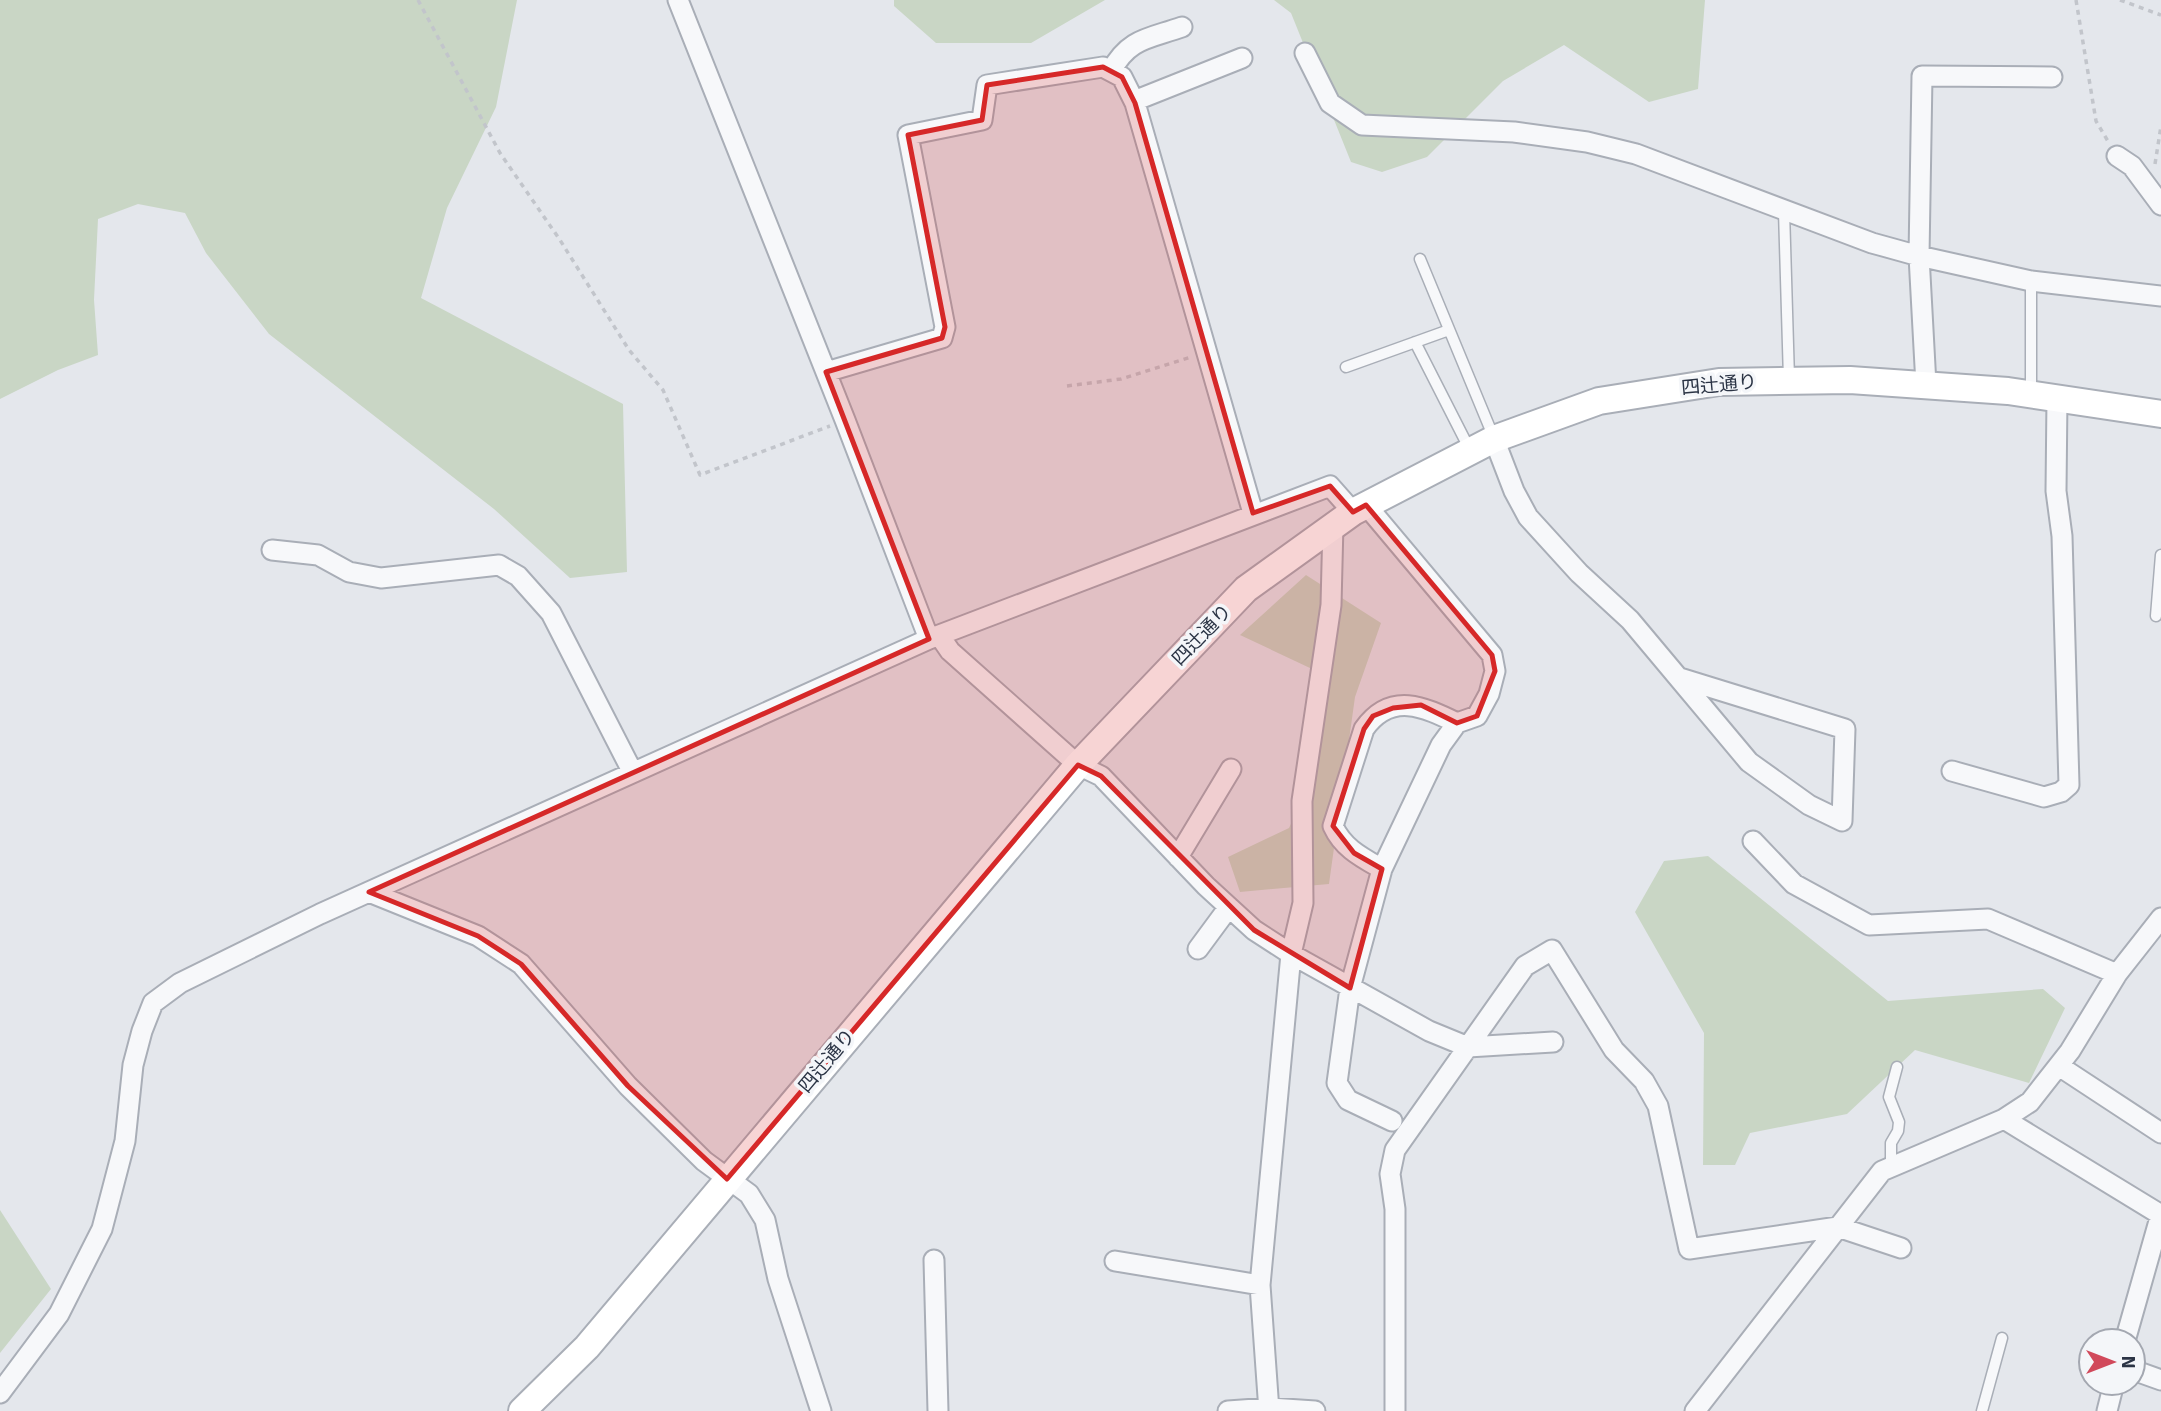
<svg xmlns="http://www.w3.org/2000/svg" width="2161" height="1411" font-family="Signika,'Noto Sans JP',sans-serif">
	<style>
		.green { fill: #c9d6c5 }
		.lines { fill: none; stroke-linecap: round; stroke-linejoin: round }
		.lane-casing { stroke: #a9aeb7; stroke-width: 13 }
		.street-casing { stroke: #a9aeb7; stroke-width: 23 }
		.secondary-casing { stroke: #a9aeb7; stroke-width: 30 }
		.path { stroke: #c2c5cb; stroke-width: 3.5; stroke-dasharray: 5 5; stroke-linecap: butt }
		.lane { stroke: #f7f8fa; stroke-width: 10 }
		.street { stroke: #f7f8fa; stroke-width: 19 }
		.secondary { stroke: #fff; stroke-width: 26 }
		.marked { fill: #d62828; fill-opacity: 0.2; stroke: #d62828; stroke-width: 5; stroke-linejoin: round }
		.labels { text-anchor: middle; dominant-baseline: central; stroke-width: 7; stroke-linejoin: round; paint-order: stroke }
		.street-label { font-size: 19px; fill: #2b3445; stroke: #f4f6f9 }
	</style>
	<rect width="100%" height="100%" fill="#e4e7ec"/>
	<!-- green -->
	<path class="green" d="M0,0H517L496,107L447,208L421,298L623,404L627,572L570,578L494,509L269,334L206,253L185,213L138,204L98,219L94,300L98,355L58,370L0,399Z
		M894,0H1105L1031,43H936L894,6Z
		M1274,0H1705L1698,89L1649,102L1564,45L1503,81L1427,157L1382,172L1351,162L1291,13Z
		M1306,575L1381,623L1355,697L1329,884L1240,892L1228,857L1289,828L1314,775L1327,676L1240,635Z
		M1708,856L1888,1001L2043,989L2065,1008L2029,1083L1915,1050L1847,1114L1750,1133L1735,1165H1703L1704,1033L1635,912L1664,861Z
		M0,1210L51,1289L0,1353Z"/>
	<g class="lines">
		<defs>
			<path id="lane" d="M1784,211L1789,379
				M1420,259L1494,438
				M2031,281V394
				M1415,342L1470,450
				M1346,367L1449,330
				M2156,616L2161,555
				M1891,1167V1143L1898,1131L1899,1122L1889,1097L1897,1067
				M1982,1411L2002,1338"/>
			<path id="street" d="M678,0L845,420L929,639
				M1305,53L1330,103L1362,125L1514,132L1587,142L1636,154L1872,243L1919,256L2031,281L2161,296
				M1111,71C1129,38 1148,39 1182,27
				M1134,101L1242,58
				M2117,156L2132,166L2161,205
				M826,372L942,338L945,327L908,135L982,120L987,85L1103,67L1122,77L1135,103L1253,513
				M1926,385L1919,256L1922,76L2052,77
				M1494,439L1514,491L1528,517L1579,573L1630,620L1749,762L1809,805L1842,821L1845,729L1680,678
				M1366,505L1492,655L1495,671L1489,694L1477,716L1457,723L1441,745L1382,869L1350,988L1337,1083L1348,1100L1392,1121
				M272,550L318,555L349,572L381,578L499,565L518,576L551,613L632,771
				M939,635L950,651L1078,765L1101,776L1206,886L1254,930L1291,954L1429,1031L1468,1047L1553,1042
				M1952,771L2044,797L2061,792L2069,785L2062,536L2056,491L2057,398
				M1753,841L1794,884L1869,925L1988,919L2117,974
				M1178,857L1231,769
				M1382,869C1361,857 1343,848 1333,826L1364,729C1391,691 1424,707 1457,723
				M369,892L478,936L521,964L628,1086L704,1161L749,1194L765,1220L778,1279L821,1411
				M1198,949L1229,907
				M2059,1066L2161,1133
				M2004,1119L2161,1215
				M934,1260L938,1411
				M1115,1261L1260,1285
				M2125,1341L2161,1214
				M2133,1370L2161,1380
				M0,1393L59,1314L102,1229L125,1141L133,1065L142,1031L153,1003L180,983L320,914L929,639L1330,486L1353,512
				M1228,1411L1270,1408L1315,1411
				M1269,1411L1260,1285L1291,954L1303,903L1302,801L1331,605L1333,524
				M1395,1411V1209L1390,1174L1395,1150L1525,966L1552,950L1614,1050L1644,1081L1658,1106L1689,1249L1838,1227L1901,1248
				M1695,1411L1882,1171L2004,1119L2030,1102L2070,1051L2117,974L2161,918
				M2107,1411L2114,1383"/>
			<path id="secondary" d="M522,1411L587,1347L1078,765L1246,589L1353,512L1494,439L1599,401L1719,382L1850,380L2008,391L2161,414"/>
		</defs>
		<!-- lane casing -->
		<use href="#lane" class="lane-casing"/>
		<!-- street casing -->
		<use href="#street" class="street-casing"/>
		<!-- secondary casing -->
		<use href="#secondary" class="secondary-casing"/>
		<!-- path -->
		<path class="path" d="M418,0L500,153L560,240L629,350L663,390L700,475L830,426
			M2076,0L2096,121L2109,143
			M2120,0L2161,15
			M2155,164L2161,126
			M1067,386L1121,379L1191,357"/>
		<!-- lane -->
		<use href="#lane" class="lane"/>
		<!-- street -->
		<use href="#street" class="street"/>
		<!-- secondary -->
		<use href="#secondary" class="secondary"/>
	</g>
	<!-- marked area -->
	<path class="marked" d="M1103,67L1122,77L1135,103L1253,513L1330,486L1353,512L1366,505L1492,655L1495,671L1477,716L1457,723L1421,705L1393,708L1373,716L1364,729L1333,826L1354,853L1382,869L1350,988L1254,930L1101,776L1078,765L727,1179L628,1086L521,964L478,936L369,892L929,639L826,372L942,338L945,327L908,135L982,120L987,85Z"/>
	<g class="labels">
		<!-- street labels -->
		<g class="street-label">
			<text transform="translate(1719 385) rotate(-5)">四辻通り</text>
			<text transform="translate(1202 635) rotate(-46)">四辻通り</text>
			<text transform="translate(827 1061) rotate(-50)">四辻通り</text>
		</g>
	</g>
	<!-- north arrow -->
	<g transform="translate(2112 1362) rotate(90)"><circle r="33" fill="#f4f6f9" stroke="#a4a8b1" stroke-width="2"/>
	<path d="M0-5L12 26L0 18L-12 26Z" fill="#d1495b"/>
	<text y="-10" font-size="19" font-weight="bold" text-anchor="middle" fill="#2b3445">N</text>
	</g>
</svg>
